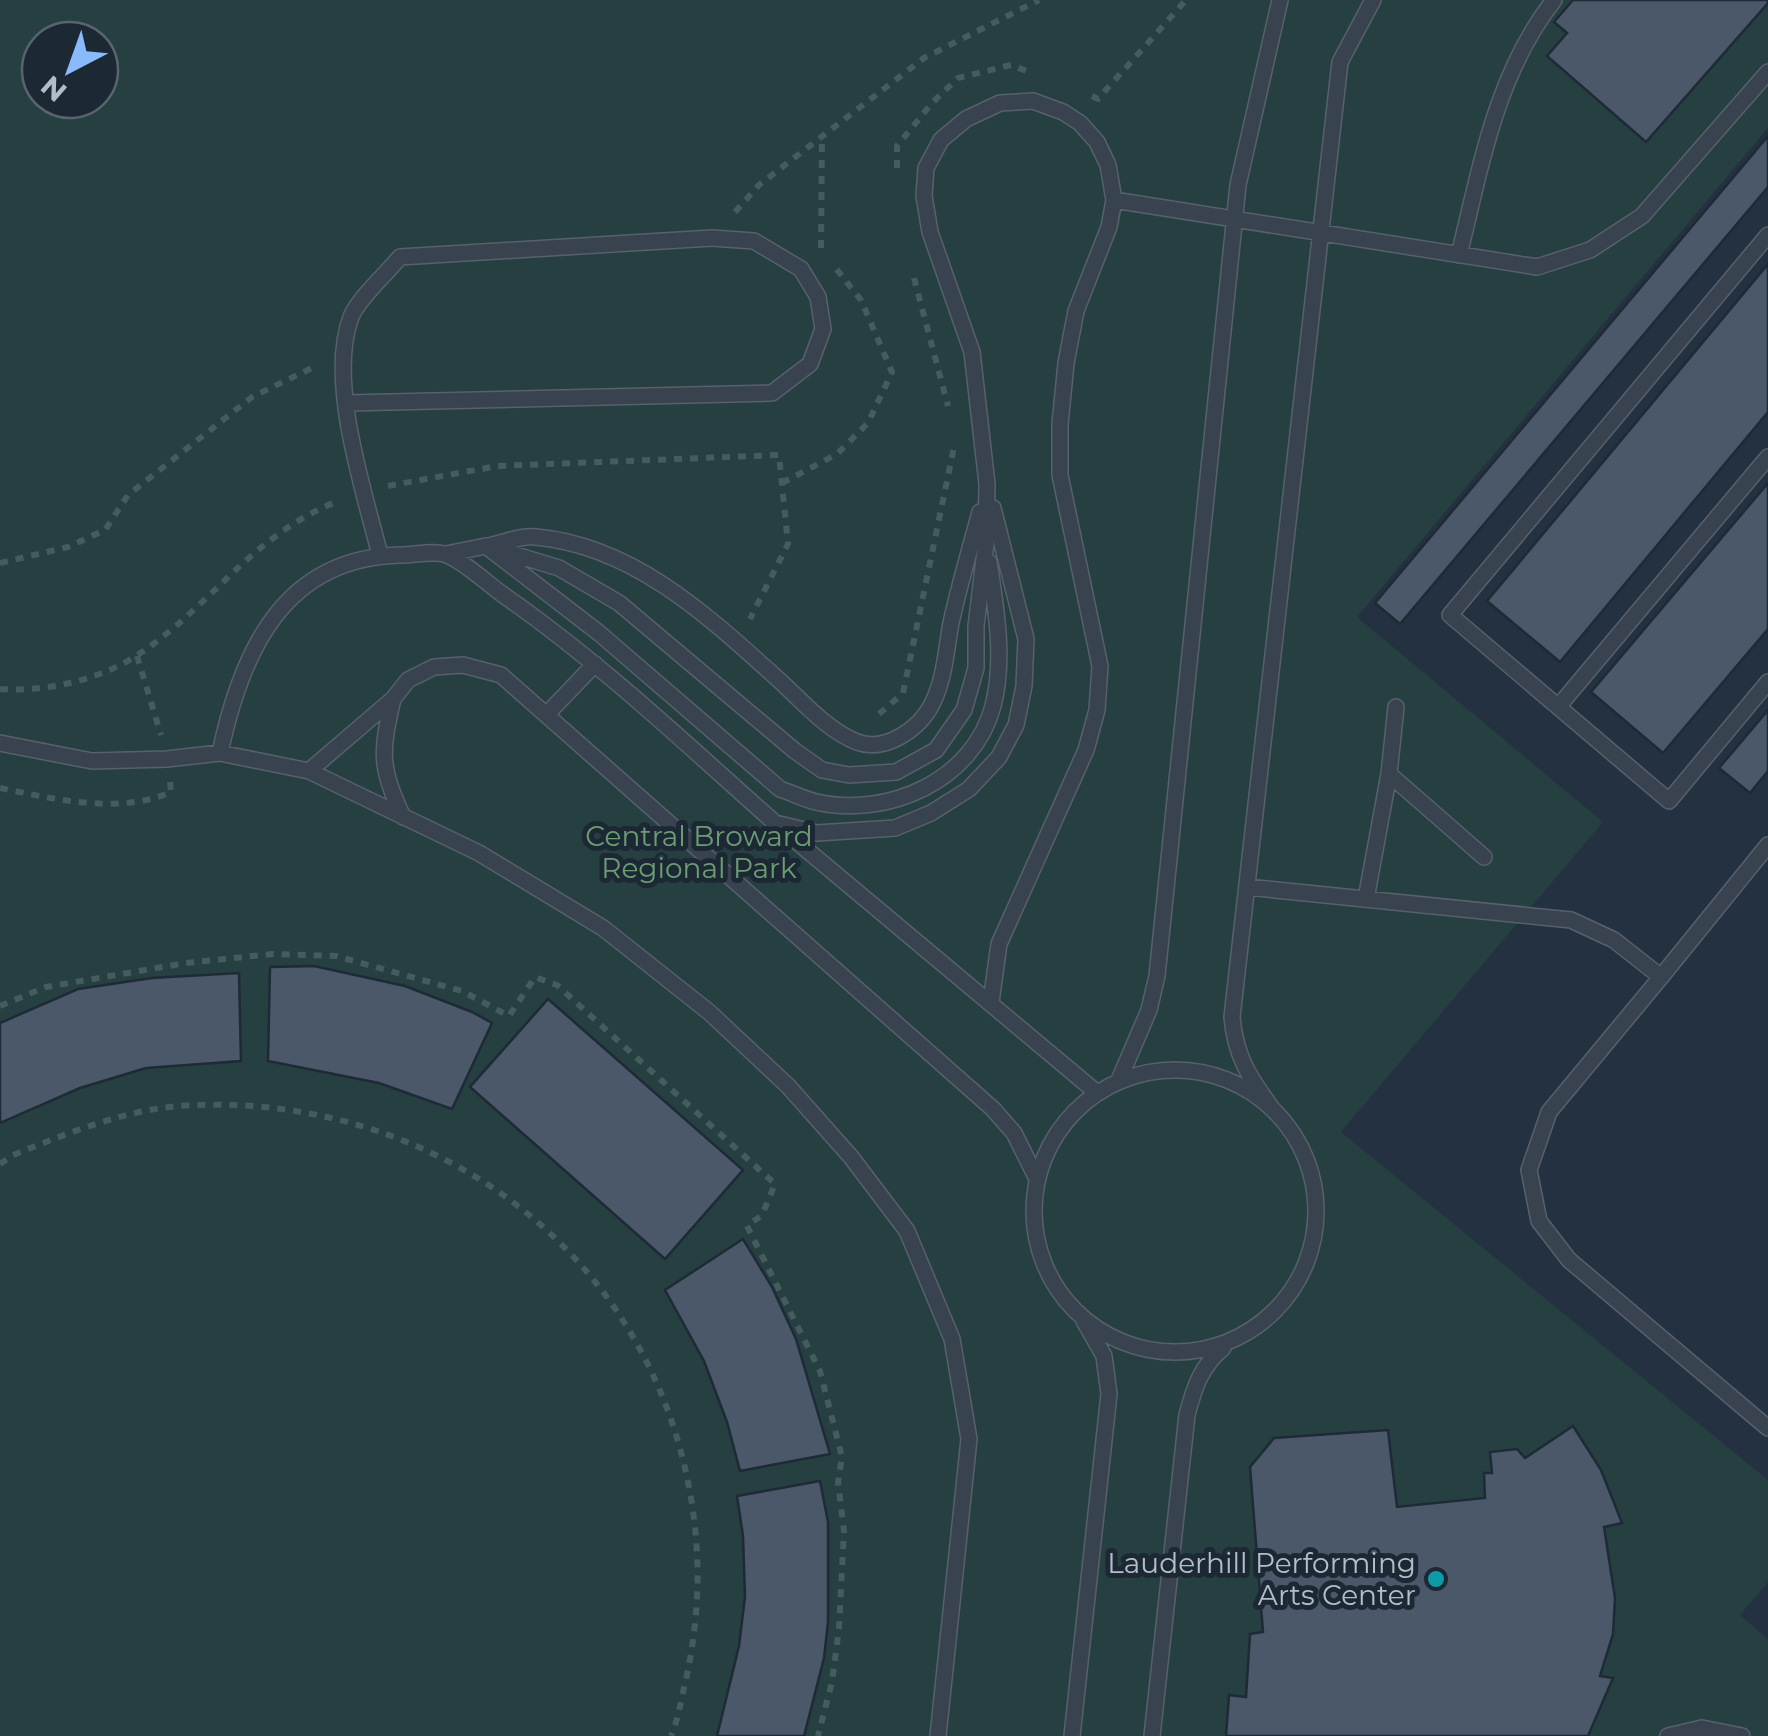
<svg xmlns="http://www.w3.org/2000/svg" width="1768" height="1736" font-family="Montserrat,sans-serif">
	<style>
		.green { fill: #263f41; fill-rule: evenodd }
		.building { fill: #4a5869; stroke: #1f2a37; stroke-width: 2.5 }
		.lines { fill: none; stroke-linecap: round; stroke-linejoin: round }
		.lane-casing { stroke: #56616d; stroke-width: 18 }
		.path { stroke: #445c5e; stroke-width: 6; stroke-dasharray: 8 8; stroke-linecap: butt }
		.lane { stroke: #38434f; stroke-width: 15 }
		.culture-dot { fill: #0f9aa8; stroke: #1d2835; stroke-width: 4 }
		.labels { text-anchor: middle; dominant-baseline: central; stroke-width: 10; stroke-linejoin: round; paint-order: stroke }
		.park-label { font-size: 28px; fill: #6b9c74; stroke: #1d2835 }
		.poi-label { font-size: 28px; fill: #b4beca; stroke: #1d2835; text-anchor: end }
	</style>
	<rect width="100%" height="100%" fill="#243140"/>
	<!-- green -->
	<path class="green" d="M0,0H1768V128L1357,617L1603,822L1341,1132L1768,1480V1582L1740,1615L1768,1639V1736H0ZM40,40H100V100H40Z"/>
	<!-- building -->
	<path class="building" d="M1573,0H1768V3L1646,142L1547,56L1567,33L1554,22Z
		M1768,136V187L1400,624L1375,603Z
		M1768,264V412L1560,662L1487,601Z
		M1768,483V629L1663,753L1591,692Z
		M1768,710V771L1750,793L1719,768Z
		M314,966L405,986L472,1012L492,1023L452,1109L379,1083L268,1061L270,967Z
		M239,973L241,1061L146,1068L80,1088L0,1123V1023L78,989L152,978Z
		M548,999L743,1170L665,1259L470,1087Z
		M743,1239L772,1287L796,1339L830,1454L740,1471L727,1422L704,1361L665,1290Z
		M1573,1426L1601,1470L1622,1523L1604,1527L1615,1598L1613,1634L1600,1676L1613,1678L1588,1736H1226L1229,1695L1246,1697L1250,1634L1263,1632L1250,1467L1274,1438L1388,1430L1397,1507L1485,1498L1484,1473H1492L1490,1452L1517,1449L1525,1458Z
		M820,1481L828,1522V1622L824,1658L804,1736H717L739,1646L745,1597L743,1536L737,1496Z"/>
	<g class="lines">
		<defs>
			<path id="lane" d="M1114,200L1537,267L1590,250L1642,216L1768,72
				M1768,235L1450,615L1669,801L1768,682
				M1459,255C1481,166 1496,74 1554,0
				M347,403L772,393L810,364L823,329L818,297L801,269L754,241L712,238L400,257C387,273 358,299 351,317C327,380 364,491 380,555
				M492,545C505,542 523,535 536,537C635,546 710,618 780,681C803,702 828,731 857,742C886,753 920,728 932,704C945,678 946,650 951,623C959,586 970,549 980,512
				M486,546L559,568L619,603L795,751L822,770L849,775L896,772L936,750L964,710L976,668V626L986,543L987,484L972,352L930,232L924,196L926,168L941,140L966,119L1000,103L1033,101L1063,112L1080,123L1097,142L1108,165L1114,200L1109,227L1076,311L1066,363L1060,424V475L1100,666L1097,710L1086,750L999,944L991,1002
				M446,554L486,546L599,633L780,789C792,793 804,799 816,802C888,818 973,781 993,706C1005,659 996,609 989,562
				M393,699C381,751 379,767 403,817
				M1558,707L1768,457
				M547,714L595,664
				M0,743L92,761L167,759L220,753L309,771L479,853L603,928L709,1012L788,1086L851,1157L907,1231L952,1339L969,1439L938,1736
				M220,753C241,653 283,557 401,555C414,555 435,550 447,555C463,561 487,583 502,594C600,662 686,744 775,823L817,833L895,828L931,813L969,789L999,757L1016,725L1024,686L1026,639L993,508
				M309,771L393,699L408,680L434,667L463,665L501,675L993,1109L1014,1133L1036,1177
				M1389,774L1396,707
				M777,825L1096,1092
				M1247,887L1571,920L1614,940L1661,977L1549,1112L1529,1170L1539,1221L1569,1260L1768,1428
				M1366,899L1389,774L1484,857
				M1661,977L1768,845
				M1034 1211a141 141 0 1 1 282 0a141 141 0 1 1-282 0Z
				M1119,1080L1149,1010L1157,976L1238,185L1280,0
				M1271,1107C1249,1077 1235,1055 1232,1017L1340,62L1373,0
				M1072,1736L1109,1394L1104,1356L1084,1321
				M1152,1736L1187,1415C1194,1388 1201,1366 1223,1348
				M1668,1736L1702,1728L1742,1736"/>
		</defs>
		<!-- lane casing -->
		<use href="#lane" class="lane-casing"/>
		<!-- path -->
		<path class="path" d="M1092,96L1098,99L1186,0
			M897,168V146L932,103L958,78L1011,65L1029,72
			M735,212L759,185L924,58L1039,0
			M821,248L822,137
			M914,278L948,406
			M782,483L837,454L868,423L892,372L861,300L834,266
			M388,486L497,466L779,455L788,544L750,619
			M0,563L68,547L105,530L128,495L252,397L316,366
			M137,656L161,735
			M0,689C46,692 100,680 139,654C213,605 249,537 338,501
			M879,714L903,693L954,447
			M0,788C54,799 118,815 171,792L170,782
			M0,1006L46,987L186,963L272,954L336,956L462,991L509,1016L535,977L557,985L775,1184L762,1215L747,1226L820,1371L842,1457L838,1482L844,1531L839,1628L832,1682L818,1736
			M0,1164L13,1155C71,1132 131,1107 194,1105C438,1096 650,1254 691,1498C702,1564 699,1627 683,1692C680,1707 677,1722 671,1736"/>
		<!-- lane -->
		<use href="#lane" class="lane"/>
	</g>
	<!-- markers -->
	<circle class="culture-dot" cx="1436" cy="1579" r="10"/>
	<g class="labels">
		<!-- park labels -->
		<g class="park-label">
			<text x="699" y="836">Central Broward<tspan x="699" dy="32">Regional Park</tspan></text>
		</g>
		<!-- poi labels -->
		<g class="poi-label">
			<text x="1416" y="1563">Lauderhill Performing<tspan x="1416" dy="32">Arts Center</tspan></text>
		</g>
	</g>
	<!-- north arrow -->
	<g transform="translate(70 70) rotate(221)"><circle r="48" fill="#1d2835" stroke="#596471" stroke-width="2.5"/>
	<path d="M0-8L18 38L0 25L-18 38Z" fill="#89bafb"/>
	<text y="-15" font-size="28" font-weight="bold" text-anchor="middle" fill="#b4beca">N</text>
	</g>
</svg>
